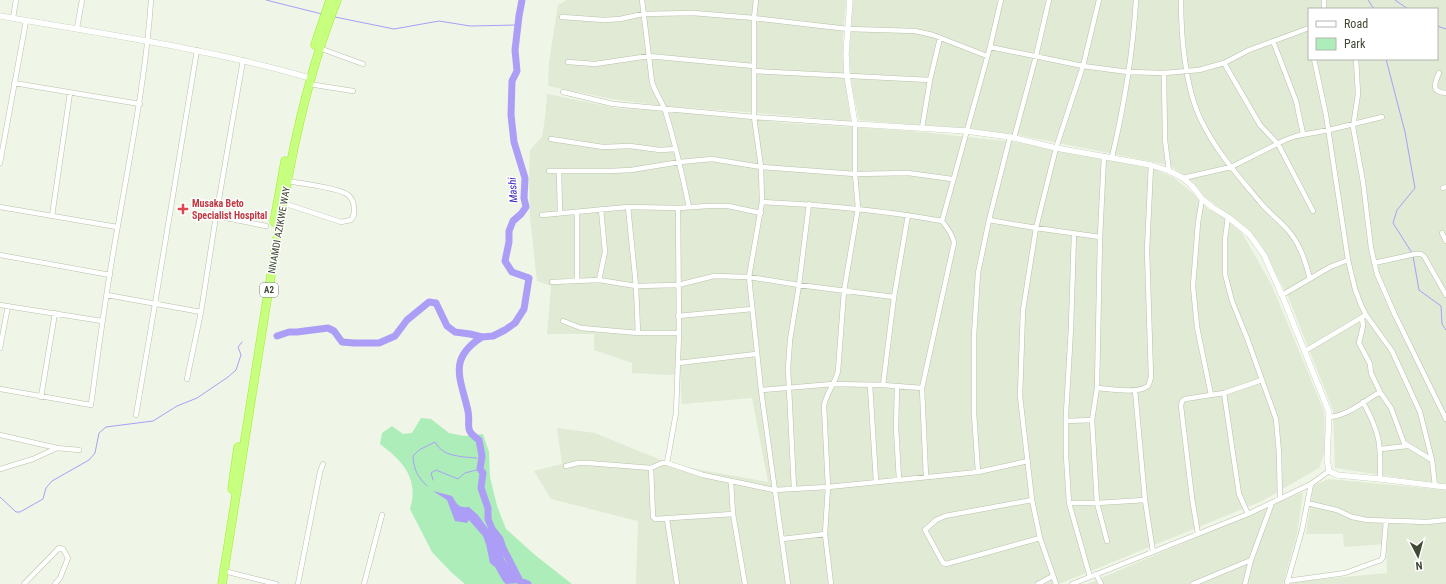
<svg xmlns="http://www.w3.org/2000/svg" width="1446" height="584" font-family="'Roboto Condensed',sans-serif">
	<style>
		.residential { fill: #e0ead5; fill-rule: evenodd }
		.green { fill: #acedb9 }
		.water { fill: #ac9ef7 }
		.lines { fill: none; stroke-linecap: round; stroke-linejoin: round }
		.stream { stroke: #ac9ef7; stroke-width: 1 }
		.river { stroke: #ac9ef7; stroke-width: 7 }
		.minor-casing { stroke: #b8c2a9; stroke-width: 5.5 }
		.tertiary-casing { stroke: #b8c2a9; stroke-width: 6 }
		.trunk-casing { stroke: #a2ec2a; stroke-width: 9 }
		.minor { stroke: #fff; stroke-width: 4.5 }
		.tertiary { stroke: #fff; stroke-width: 5.5 }
		.trunk { stroke: #c7ff7f; stroke-width: 8 }
		.health-dot { fill: #e0444e; stroke: #fff; stroke-width: 1.5 }
		.labels { text-anchor: middle; dominant-baseline: central; stroke-width: 3; stroke-linejoin: round; paint-order: stroke }
		.shield { fill: #fff; stroke: #7b8072; stroke-width: 1 }
		.shield-label { font-size: 9px; font-weight: bold; fill: #424935 }
		.health-label { font-size: 10px; font-weight: bold; fill: #be3a42; stroke: #fff; text-anchor: start }
		.street-label { font-size: 10px; fill: #424935; stroke: #fff }
		.water-label { font-size: 11px; font-style: italic; fill: #3e23c0; stroke: #fff }
	</style>
	<rect width="100%" height="100%" fill="#eff5e7"/>
	<!-- residential -->
	<path class="residential" d="M567,0H846L843,34L844,73L851,121L759,113L663,106L612,99L548,86L549,62L558,5Z
		M853,0H1446V485L1335,468L1333,410L1289,299L1262,246L1252,233L1230,215L1204,197L1193,182L1169,165L1018,135L859,120L852,88L849,53ZM1309,9H1437V59H1309Z
		M547,94L616,108L671,111L787,123L911,131L1014,142L1148,166L1174,178L1194,194L1208,209L1225,218L1241,231L1272,286L1324,411L1325,452L1319,468L1262,501L1059,584H636L638,521L551,499L534,471L562,464L557,428L595,433L663,461L701,470L768,482L752,398L682,404L680,374L670,375L632,373V363L594,350V334H547L551,286L537,281L530,217L529,182L530,150L542,137L545,118Z
		M1328,479L1446,490V584H1291L1292,582L1387,573L1386,544L1344,547L1343,534H1306L1313,486Z
		M1303,492L1297,534L1283,584H1087Z"/>
	<!-- green -->
	<path class="green" d="M421,418L431,419L449,433L464,436L483,434L489,452L490,477L497,506L506,529L535,555L572,584H465L451,572L432,552L410,509C419,479 404,462 380,444L382,433L392,426L403,434L412,433Z"/>
	<!-- water -->
	<path class="water" d="M433,491L452,496C457,504 458,508 469,507L478,515L491,533L499,540L504,559L520,583L506,584L503,581L495,567L490,563L486,544L483,536L469,520L467,523L455,521L447,500Z"/>
	<g class="lines">
		<!-- stream -->
		<path class="stream" d="M266,0L322,14
			M1368,0L1374,9
			M1395,0L1408,9
			M335,17L394,29L439,21L470,26L518,25
			M1437,26L1446,29
			M1386,59L1405,132L1415,188L1397,210L1393,223L1412,253
			M1413,256L1419,290L1441,306L1442,324L1446,330
			M433,480L431,473L436,470L458,479L465,473L480,469
			M427,486C417,476 414,470 413,456L419,450L435,442C442,454 451,455 464,457C468,457 472,458 477,458
			M0,497L16,512H20L43,499L46,488L52,481L89,460L95,453L99,433L106,427L153,421L177,406L197,398L228,377L236,370L241,355L238,347L242,342"/>
		<!-- river -->
		<path class="river" d="M277,336L289,332H297L328,328L334,331L342,342L354,343H379L395,336L407,320L429,302L436,303L447,326L455,332L470,334L482,337L493,336L505,330L515,323L524,309L529,278L512,272L505,261L509,242V231L513,221L521,214L526,207L524,198L525,178L514,142L511,115L512,81L517,71L515,50L519,16L522,0
			M482,337C447,359 461,379 468,411C471,426 463,429 479,440L482,456L480,469L483,473L481,488L488,508V519L492,529L500,539L503,548L520,581L528,584"/>
		<defs>
			<path id="minor" d="M642,0L652,82C655,92 661,100 665,110C675,143 682,173 689,207
				M756,0L754,18V117L761,167L762,202L749,277L761,390L788,584
				M1181,0C1181,36 1185,89 1202,122C1216,151 1239,177 1260,202C1268,212 1278,219 1286,228C1300,243 1305,260 1310,279
				M1324,0V9
				M562,17L604,20L620,19L643,14L693,13L754,18L848,29L915,31L933,35L987,56
				M13,18L16,0
				M77,28L82,0
				M1273,41L1296,101L1303,134
				M990,47L1083,66L1128,72L1164,73L1199,70L1224,63L1249,50L1309,28
				M319,48L363,64
				M1314,59L1326,115L1348,260L1355,289L1361,305L1366,315L1392,351L1420,412L1432,460L1435,486
				M1356,59L1358,94L1353,127L1363,182L1371,248L1377,274L1394,313L1446,419
				M568,62L595,64L649,56L753,66
				M1224,63L1260,125L1278,144L1313,211
				M754,71L930,80
				M1164,73L1165,140L1169,171
				M1439,73C1435,83 1430,92 1446,93
				M14,83L140,104
				M309,84L353,91
				M563,92L613,104L754,117L855,124V174L858,208L844,291L838,371C835,384 826,393 824,406L828,487L825,534L831,584
				M922,128L930,80L940,38
				M1014,138L1036,56L1049,0
				M551,139L603,147L630,146L660,150L676,149
				M1104,156L1100,237L1097,388L1092,420L1097,503L1107,541
				M1112,157C1124,106 1133,53 1136,0
				M0,163L26,21
				M549,171H610L631,170L680,162L712,159L761,167L855,174L908,173L952,179
				M559,171L560,213
				M1183,178L1231,167L1285,140L1296,136L1329,130L1382,117
				M1443,188L1446,187
				M1202,199L1198,223L1193,286L1197,327L1211,395
				M762,202C823,205 882,210 942,221C947,228 953,234 954,243L922,388L926,477
				M283,203L341,222L351,220C354,217 354,214 354,209C354,204 352,198 348,195C341,188 299,183 287,181
				M0,207L117,227
				M628,207L636,286L638,333
				M577,212V280
				M542,215L628,207L678,208L708,206H728L761,213
				M52,216L70,93
				M216,216L266,226
				M1228,217L1225,239V274L1232,301L1247,338L1276,419L1279,453L1280,499
				M989,220L1036,228L1100,237
				M942,221L990,47L1001,0
				M1074,233L1071,328L1066,414V455L1069,503L1090,577
				M1442,233L1446,241
				M0,255L110,275
				M1374,263L1415,254H1421L1424,256L1446,295
				M599,280L605,252L601,209
				M552,282L599,280L636,286L678,285L714,276L749,277L799,285L894,297
				M107,295L201,312
				M1282,295L1330,267L1348,260
				M0,305L102,321
				M678,316L752,309
				M1362,318L1363,326L1359,343L1370,364L1371,373L1380,392L1391,408L1404,443L1432,460
				M563,321L581,328L638,333H679
				M0,348L8,306
				M1305,351L1364,316
				M678,363L756,354
				M187,379L201,312L216,216L243,60
				M870,385L876,481
				M883,385L894,297L908,215
				M897,386L896,427L899,480
				M1097,388C1110,389 1138,394 1148,386C1150,383 1150,380 1151,377L1147,250L1151,165
				M0,389L91,405C99,345 107,284 118,225C131,150 146,76 151,0
				M761,390L833,384L883,385L922,388
				M1135,390L1145,500L1153,552
				M1224,393L1239,494L1248,514
				M41,397L55,313
				M1363,402C1380,433 1381,444 1380,479
				M136,415L155,304L197,50
				M1330,417C1349,415 1364,401 1380,392
				M1066,421L1092,420
				M0,435L57,448L79,450
				M1381,449L1407,446
				M667,463L676,413L679,333L678,208
				M566,466L578,463H588L651,468L662,463H667L703,475L774,490L828,487L978,472L1028,461
				M651,468L653,517L655,519L733,514
				M0,469L33,459L57,448
				M978,472L974,413V336L978,273L989,220L1010,137
				M731,482L733,514L745,584
				M794,489L788,368L790,340L799,285L809,204
				M1032,500L945,516L936,520L925,530L943,563L946,564L1040,538
				M1069,503H1097L1145,500
				M1307,503L1337,510L1352,517L1367,520L1427,522L1446,520
				M667,519L677,584
				M1198,534L1192,498L1181,406L1182,401L1185,399L1224,393L1262,380
				M782,539L825,534
				M224,571L276,584
				M1096,574L1101,584
				M1287,581L1345,573L1381,560L1383,557L1386,521
				M1287,583L1302,530L1311,484
				M24,584L59,548L63,549L68,558L60,578L55,584
				M298,584L320,472L323,464
				M364,584L382,515
				M1038,584L1053,576
				M1056,584L1040,538L1032,500L1020,396L1023,310L1036,228L1056,148L1083,66L1099,0
				M1072,584L1248,514L1311,484L1329,471
				M1193,584L1251,560
				M1245,584L1251,560L1272,503"/>
			<path id="tertiary" d="M850,0L846,53L847,76L855,124L966,131L1010,137L1056,148L1151,165L1169,171L1183,178L1192,186L1202,199L1212,207L1228,217L1249,234L1264,255L1282,295L1329,412L1327,459L1329,471L1337,475L1380,479L1446,487
				M0,16C102,34 206,48 306,77"/>
			<path id="trunk" d="M315,45L330,0
				M274,222L285,161
				M232,489L238,447
				M222,584C236,491 252,399 266,306C283,203 298,98 337,0"/>
		</defs>
		<!-- minor casing -->
		<use href="#minor" class="minor-casing"/>
		<!-- tertiary casing -->
		<use href="#tertiary" class="tertiary-casing"/>
		<!-- trunk casing -->
		<use href="#trunk" class="trunk-casing"/>
		<!-- minor -->
		<use href="#minor" class="minor"/>
		<!-- tertiary -->
		<use href="#tertiary" class="tertiary"/>
		<!-- trunk -->
		<use href="#trunk" class="trunk"/>
	</g>
	<!-- markers -->
	<path class="health-dot" d="M181 203h4v4h4v4h-4v4h-4v-4h-4v-4h4z"/>
	<g class="labels">
		<!-- shield labels -->
		<rect class="shield" x="260" y="283" width="18" height="14" rx="3"/>
		<g class="shield-label">
			<text x="269" y="290">A2</text>
		</g>
		<!-- health labels -->
		<g class="health-label">
			<text x="192" y="203">Musaka Beto<tspan x="192" dy="12">Specialist Hospital</tspan></text>
		</g>
		<!-- street labels -->
		<g class="street-label">
			<text transform="translate(279 230) rotate(-80)">NNAMDI AZIKWE WAY</text>
		</g>
		<!-- water labels -->
		<g class="water-label">
			<text transform="translate(513 190) rotate(-94)">Mashi</text>
		</g>
	</g>
	<!-- legend -->
	<rect x="1308" y="8" width="130" height="52" fill="#ffffff" stroke="#b3b6ae"/>
	<rect x="1316" y="21" width="20" height="6" fill="#ffffff" stroke="#b3b6ae"/>
	<text x="1344" y="28" font-size="12" fill="#424935">Road</text>
	<rect x="1316" y="38" width="20" height="12" fill="#acedb9" stroke="#b3b6ae"/>
	<text x="1344" y="48" font-size="12" fill="#424935">Park</text>
	<!-- north arrow -->
	<g transform="translate(1418 556) rotate(174)" stroke="#ffffff" stroke-width="3" paint-order="stroke">
	<path d="M0-3L7 15L0 10L-7 15Z" fill="#424935"/>
	<text y="-6" font-size="11" font-weight="bold" text-anchor="middle" fill="#424935">N</text>
	</g>
</svg>
